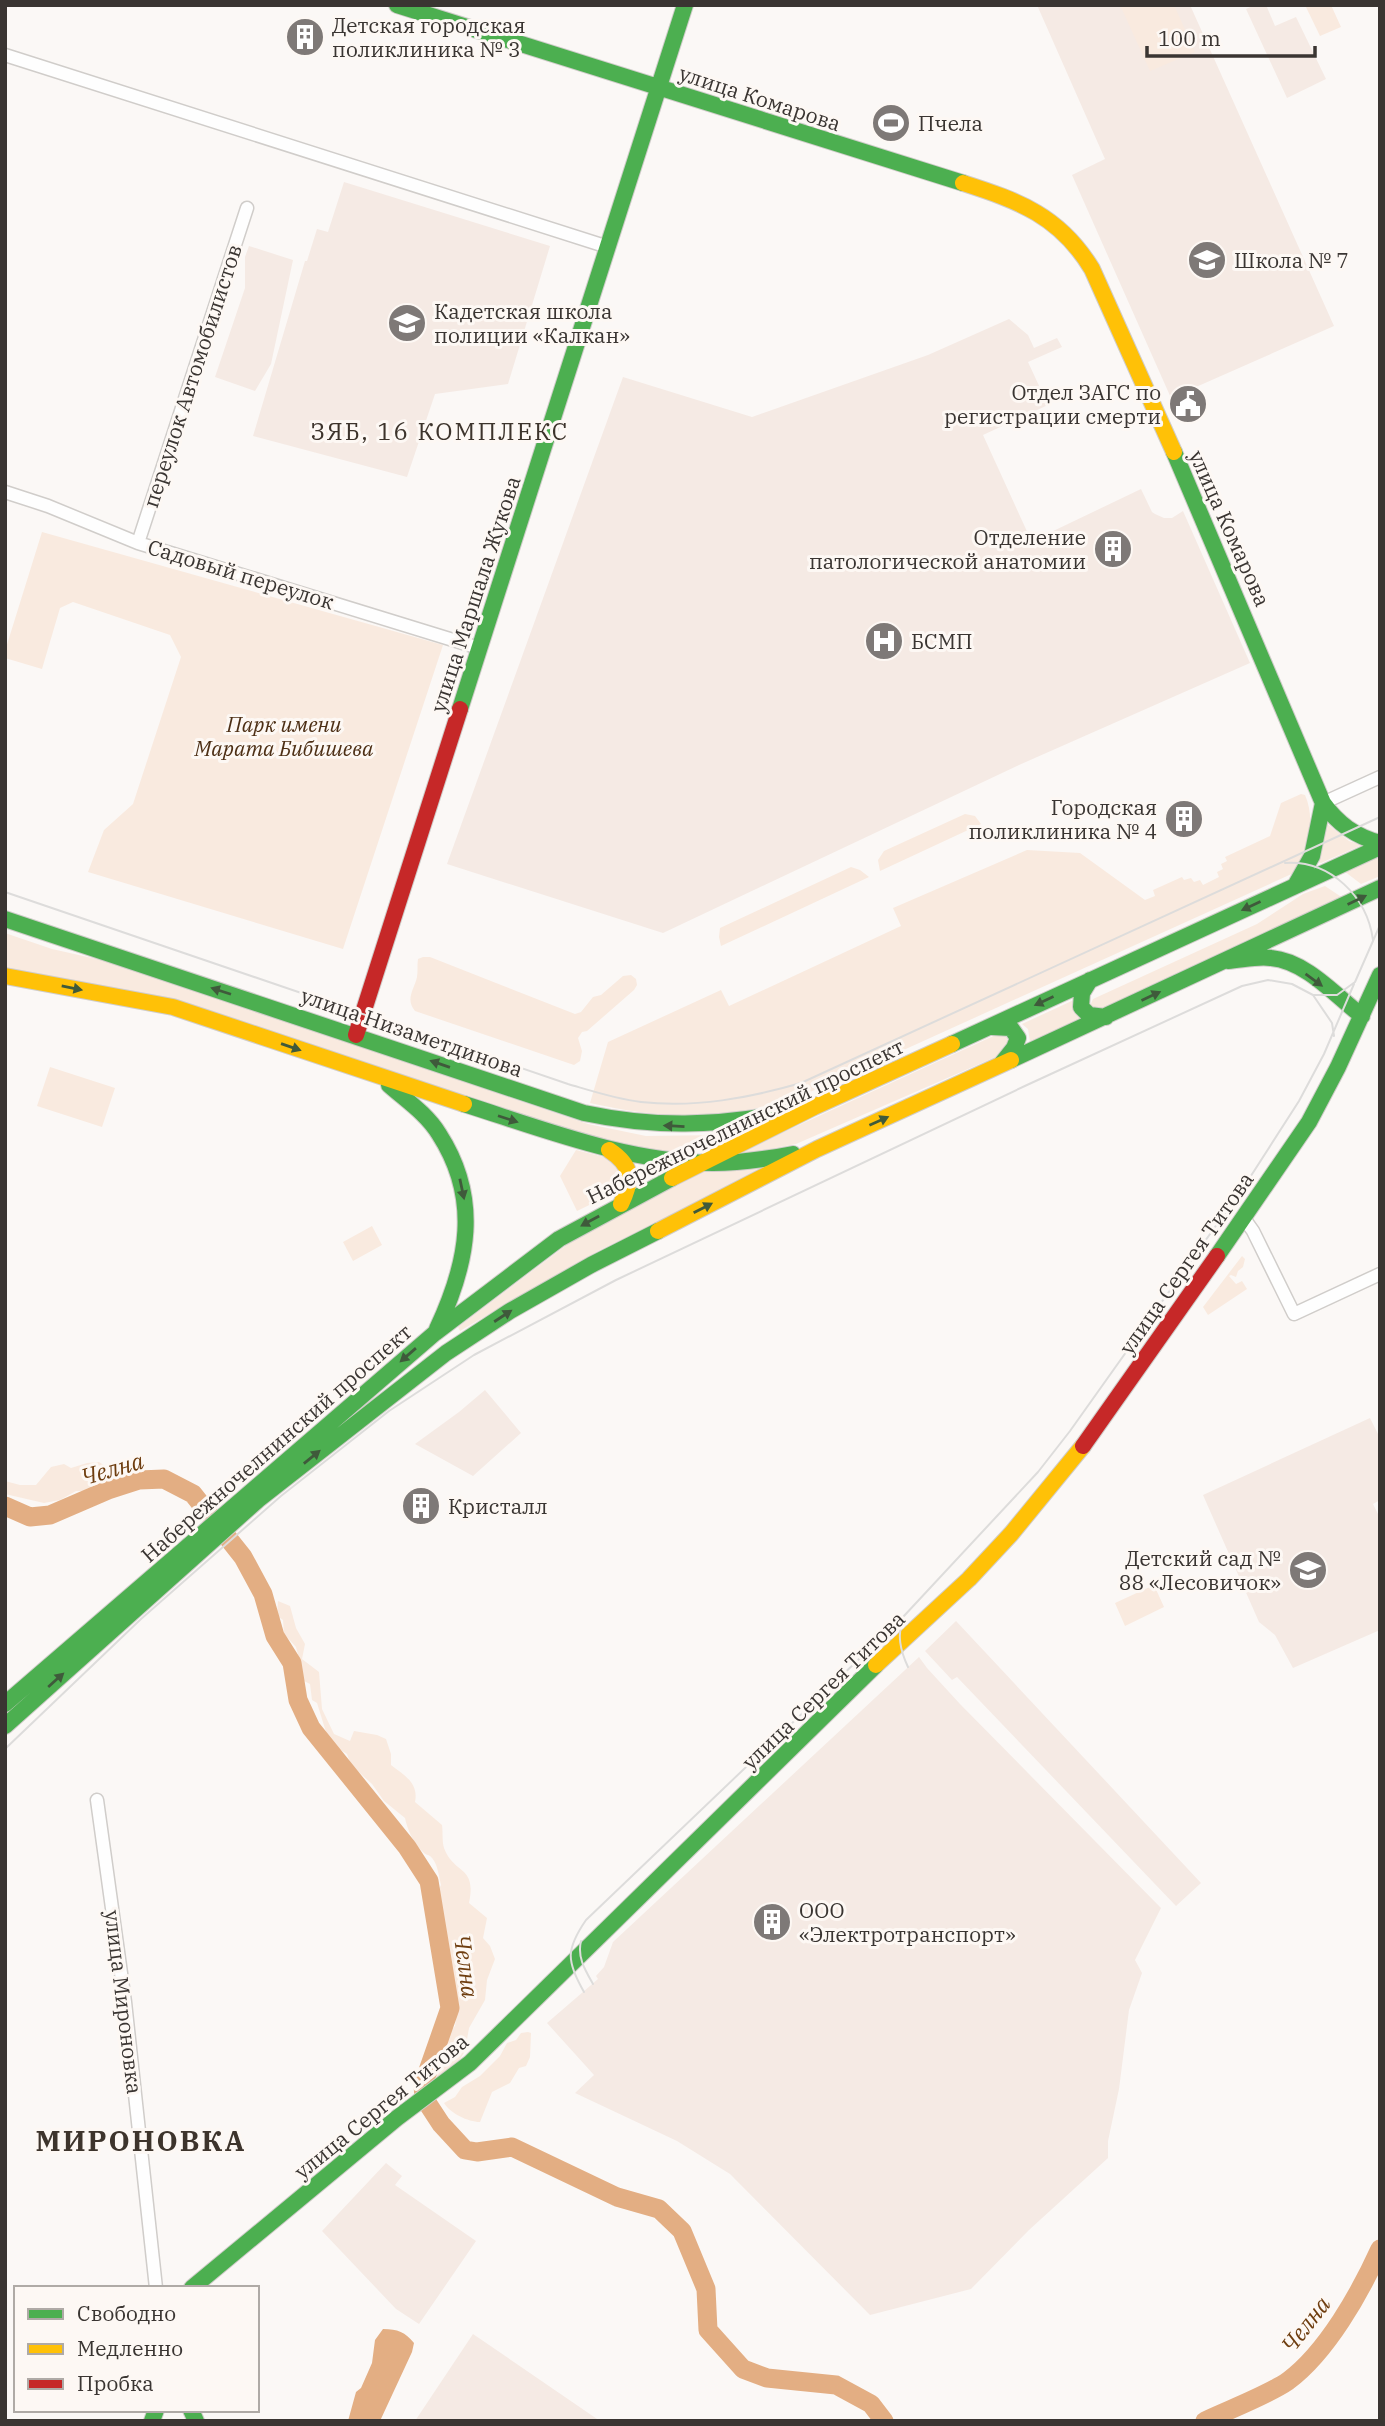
<svg xmlns="http://www.w3.org/2000/svg" width="1385" height="2426" font-family="'IBM Plex Serif',serif">
	<style>
		.built { fill: #f5eae4 }
		.green { fill: #f9eadf }
		.water { fill: #e3ae83 }
		.lines { fill: none; stroke-linecap: round; stroke-linejoin: round }
		.river { stroke: #e3ae83; stroke-width: 19 }
		.street-casing { stroke: #d0cdca; stroke-width: 15 }
		.fast-casing { stroke: #d0cdca; stroke-width: 18 }
		.slow-casing { stroke: #d0cdca; stroke-width: 18 }
		.jam-casing { stroke: #d0cdca; stroke-width: 18 }
		.street { stroke: #fefefe; stroke-width: 12 }
		.fast { stroke: #4caf50; stroke-width: 16 }
		.slow { stroke: #ffc107; stroke-width: 16 }
		.jam { stroke: #c62828; stroke-width: 16 }
		.tram { stroke: #dddcdb; stroke-width: 2 }
		.oneway { fill: #3f5a3b }
		.labels { text-anchor: middle; dominant-baseline: central; stroke-width: 6; stroke-linejoin: round; paint-order: stroke }
		.poi-label { font-size: 21px; fill: #3a3532; stroke: #fdf8f4; text-anchor: start }
		.street-label { font-size: 21px; fill: #3a3532; stroke: #fdf8f4 }
		.park-label { font-size: 21px; font-style: italic; fill: #4d2f15; stroke: #fdf8f4 }
		.water-label { font-size: 23px; font-style: italic; fill: #6e3d0f; stroke: #fdf8f4 }
		.quarter-label { font-size: 24px; letter-spacing: 2px; fill: #3d342c; stroke: #fdf8f4 }
		.district-label { font-size: 28px; font-weight: bold; letter-spacing: 2px; fill: #3d342c; stroke: #fdf8f4 }
	</style>
	<rect width="100%" height="100%" fill="#fbf8f6"/>
	<!-- built -->
	<path class="built" d="M1037,5H1190L1334,326L1171,398L1072,175L1105,159Z
		M1255,5H1266L1275,26L1296,17L1326,79L1287,98L1246,9Z
		M344,182L550,246L508,384L435,394L407,477L253,436L305,261H307L317,229L328,232Z
		M249,246L293,260L271,364L255,391L215,377L245,288V257Z
		M1009,319L1028,335L1034,348L1057,338L1062,347L1028,362L1048,405L983,435L1035,549L1047,534L1141,489L1152,512L1155,514L1164,518H1172L1183,511L1250,663L1019,765L663,933L447,864L623,377L752,417L928,355Z
		M485,1390L521,1433L473,1476L415,1444L459,1412Z
		M1370,1418L1380,1438V1500L1373,1504L1380,1518V1630L1293,1668L1275,1635L1259,1622L1203,1495Z
		M956,1621L1201,1883L1176,1906L957,1677L952,1680L925,1651Z
		M919,1657L927,1668L960,1704L1161,1908L1135,1960L1142,1973L1129,2010L1119,2089L1108,2141V2158L1029,2230L971,2289L870,2315L730,2174L677,2141L575,2093L594,2075L547,2023L598,1979L596,1976L604,1967L613,1942Z
		M386,2163L402,2176L395,2185L476,2241L419,2324L396,2309L322,2231Z
		M473,2334L600,2421H415Z"/>
	<!-- green -->
	<path class="green" d="M1120,5H1174L1195,52L1150,71Z
		M1305,5H1331L1341,27L1320,36Z
		M42,532L443,645L343,949L88,872L104,830L133,804L181,657L170,635L73,602L60,608L42,669L5,658V651Z
		M1301,794L1305,795C1316,820 1308,849 1296,872L822,1087C742,1121 674,1122 590,1103L608,1042L721,990L729,1006L901,926L893,908L1027,850L1080,853L1145,900L1155,896L1153,890L1182,877L1184,880L1191,878L1194,882L1200,880L1203,885L1219,877L1217,872L1223,869L1221,864L1227,861L1225,857L1270,836L1281,803Z
		M965,814L975,816L981,824L880,871L878,860L884,851Z
		M1326,823L1349,841L1362,845L1321,863L1315,861Z
		M1380,855V876L1361,884L1344,871Z
		M851,867L860,870L869,877L721,946L719,937L720,928Z
		M1325,886L1343,898L1097,1011L1090,1006L1093,999L1257,924L1303,894Z
		M5,933L52,949L110,962L588,1124L646,1136L721,1135L687,1157L581,1137L186,1004L5,969Z
		M423,957H430L575,1014L581,1012L593,997L601,995L623,976L631,975L636,979L637,985L634,990L587,1031L582,1032L578,1038L582,1051L580,1061L574,1065L415,1011C405,999 414,990 417,977C418,971 417,965 418,959Z
		M1076,999L1084,1017L1030,1042L1028,1029L1022,1024Z
		M1000,1033L1005,1034L1009,1043L1007,1052L796,1144L729,1157Z
		M50,1067L115,1088L102,1127L37,1106Z
		M576,1150L612,1159L622,1168L620,1189L614,1193L577,1211L560,1176Z
		M770,1167L600,1250L460,1331L458,1327L580,1235L695,1172Z
		M372,1226L382,1245L353,1261L343,1242Z
		M1242,1256L1245,1259L1243,1267L1238,1271L1236,1277L1231,1275L1229,1276L1236,1284L1242,1281L1247,1289L1208,1315L1203,1307Z
		M99,1462L110,1469L106,1487L93,1491H76L60,1500L44,1503L5,1494V1481L20,1485H36L51,1467L64,1464L71,1468L87,1463Z
		M1154,1585L1164,1607L1125,1626L1115,1603Z
		M278,1601L290,1606L296,1628L305,1644L302,1659L319,1672L322,1709L334,1734L350,1741L354,1731L377,1735L386,1739L391,1754V1765C404,1775 419,1783 415,1802L442,1825C443,1832 442,1842 444,1848C454,1875 477,1865 469,1903L487,1918L483,1938L490,1946L495,1959L487,1980L485,2000L469,2028L465,2051L454,2069L445,2079L435,2078L448,2034L455,2026L457,2011L452,1982L447,1939L436,1895L441,1885C439,1877 438,1865 432,1858C428,1853 428,1857 423,1852C414,1844 407,1829 405,1818L384,1801L372,1784L351,1765L347,1754L333,1745L326,1732L317,1703L312,1700L310,1684L300,1679V1662L296,1647L284,1634L283,1620L277,1616Z
		M528,2032L531,2033L530,2057L526,2066L519,2068L510,2083L492,2092L480,2122C468,2122 450,2113 444,2103L455,2097L462,2087L480,2076L500,2056L507,2043L516,2040L521,2033Z"/>
	<!-- water -->
	<path class="water" d="M383,2329C398,2329 405,2332 414,2343L412,2352L380,2421H348L356,2392L361,2388L372,2363L375,2340Z"/>
	<g class="lines">
		<!-- river -->
		<path class="river" d="M5,1506L30,1517L50,1515L108,1490L139,1480L164,1479L193,1494L243,1557L263,1594L275,1636L292,1663L298,1700L311,1728L407,1847L429,1881L450,2008L423,2085L424,2098L441,2124L465,2150L477,2152L512,2147L617,2197L659,2209L682,2231L706,2289L708,2330L743,2369L767,2378L836,2385L871,2404L884,2421
			M1205,2421C1228,2410 1268,2395 1288,2381C1327,2352 1360,2293 1380,2249"/>
		<defs>
			<path id="street" d="M5,55L608,247
				M5,492L48,506L138,543L479,648
				M138,543L247,208
				M1323,803L1380,777
				M1243,1217L1253,1231L1294,1314L1380,1274
				M97,1800L125,2002L156,2288"/>
			<path id="fast" d="M397,5L963,183
				M1174,452L1323,803C1338,824 1355,836 1380,843
				M460,709L685,5
				M1295,886L1312,856L1323,803
				M5,919L584,1113C655,1128 715,1126 786,1113
				M1228,961C1242,960 1257,956 1271,958C1306,961 1336,996 1362,1016
				M1090,980L1082,993L1081,1007L1089,1015L1106,1017
				M992,1027L1011,1028L1018,1038L1014,1048L1002,1063
				M952,1044L1380,847
				M1011,1060L1380,888
				M389,1085C406,1100 427,1114 439,1134C481,1199 468,1263 437,1329
				M464,1104C546,1130 627,1162 713,1163C740,1163 767,1159 793,1154
				M1217,1256L1309,1122L1338,1067L1380,975
				M5,1704L435,1333L559,1239L672,1178
				M5,1726L258,1500L446,1353L510,1311L591,1265L658,1231
				M192,2288L397,2118L470,2063L876,1665
				M191,2410L196,2421
				M152,2421L156,2410"/>
			<path id="slow" d="M963,183C1019,201 1060,216 1092,269L1174,452
				M5,976L173,1007L464,1104
				M609,1150C633,1166 633,1179 621,1204
				M672,1178L814,1107L952,1044
				M658,1231L817,1149L1011,1060
				M876,1665L969,1579L1011,1534L1083,1446"/>
			<path id="jam" d="M356,1035L460,709
				M1083,1446L1217,1256"/>
		</defs>
		<!-- street casing -->
		<use href="#street" class="street-casing"/>
		<!-- fast casing -->
		<use href="#fast" class="fast-casing"/>
		<!-- slow casing -->
		<use href="#slow" class="slow-casing"/>
		<!-- jam casing -->
		<use href="#jam" class="jam-casing"/>
		<!-- street -->
		<use href="#street" class="street"/>
		<!-- fast -->
		<use href="#fast" class="fast"/>
		<!-- slow -->
		<use href="#slow" class="slow"/>
		<!-- jam -->
		<use href="#jam" class="jam"/>
		<!-- tram -->
		<path class="tram" d="M1285,863C1330,860 1367,896 1373,940
			M5,892L568,1084C592,1091 616,1099 641,1102C696,1108 749,1098 801,1083L1380,817
			M1313,995L1332,1023L1334,1036
			M903,1617C897,1635 900,1650 908,1667
			M5,1749L141,1619L281,1496L389,1411L474,1355L616,1280L1027,1085L1242,986L1268,980L1292,984L1313,995H1337L1355,982L1380,925
			M581,1941C577,1957 585,1970 593,1984
			M584,1992C566,1961 566,1949 586,1920L903,1617L1038,1472L1070,1431L1247,1182L1299,1101L1324,1054L1354,984"/>
	</g>
	<!-- one-way arrows -->
	<defs><path id="oneway-solid" d="M-6-.8H1V-3.2L6.5 0L1 3.2V.8H-6Z" transform="scale(1.75)"/></defs>
	<g class="oneway">
		<use href="#oneway-solid" transform="translate(1357 900) rotate(-26)"/>
		<use href="#oneway-solid" transform="translate(1251 906) rotate(155)"/>
		<use href="#oneway-solid" transform="translate(1314 980) rotate(36)"/>
		<use href="#oneway-solid" transform="translate(72 988) rotate(11)"/>
		<use href="#oneway-solid" transform="translate(221 991) rotate(-162)"/>
		<use href="#oneway-solid" transform="translate(1151 996) rotate(-25)"/>
		<use href="#oneway-solid" transform="translate(1044 1001) rotate(155)"/>
		<use href="#oneway-solid" transform="translate(291 1047) rotate(19)"/>
		<use href="#oneway-solid" transform="translate(440 1064) rotate(-161)"/>
		<use href="#oneway-solid" transform="translate(508 1119) rotate(18)"/>
		<use href="#oneway-solid" transform="translate(879 1121) rotate(-24)"/>
		<use href="#oneway-solid" transform="translate(674 1126) rotate(-177)"/>
		<use href="#oneway-solid" transform="translate(462 1189) rotate(78)"/>
		<use href="#oneway-solid" transform="translate(703 1208) rotate(-27)"/>
		<use href="#oneway-solid" transform="translate(590 1221) rotate(151)"/>
		<use href="#oneway-solid" transform="translate(503 1316) rotate(-33)"/>
		<use href="#oneway-solid" transform="translate(408 1355) rotate(139)"/>
		<use href="#oneway-solid" transform="translate(312 1457) rotate(-39)"/>
		<use href="#oneway-solid" transform="translate(56 1680) rotate(-42)"/>
	</g>
	<!-- icons -->
	<defs>
		<symbol id="building-disc" viewBox="-11 -11 22 22"><circle r="9.5" fill="#7e7977" stroke="#fdf8f4"/><path d="M-4-6H4V6H1V3H-1V6H-4ZM-2.5-4.3h1.7v1.8h-1.7ZM.8-4.3h1.7v1.8H.8ZM-2.5-1h1.7V.8h-1.7ZM.8-1h1.7V.8H.8Z" fill="#fff"/></symbol>
		<symbol id="stadium-disc" viewBox="-11 -11 22 22"><circle r="9.5" fill="#7e7977" stroke="#fdf8f4"/><path d="M0-5a6.5 5 0 1 0 0 10a6.5 5 0 1 0 0-10ZM-3.5-1.8h7v3.6h-7Z" fill="#fff"/></symbol>
		<symbol id="school-disc" viewBox="-11 -11 22 22"><circle r="9.5" fill="#7e7977" stroke="#fdf8f4"/><path d="M0-5L7-2L0 1L-7-2ZM-4 1L0 2.5L4 1V4Q0 6-4 4Z" fill="#fff"/></symbol>
		<symbol id="civic-disc" viewBox="-11 -11 22 22"><circle r="9.5" fill="#7e7977" stroke="#fdf8f4"/><path d="M-.6-6.5H3V-4.5H.6V-3L4-1V1h2V6H-6V1h2V-1L-.6-3ZM-1.2 2.5V6h2.4V2.5Z" fill="#fff"/></symbol>
		<symbol id="hospital-disc" viewBox="-11 -11 22 22"><circle r="9.5" fill="#7e7977" stroke="#fdf8f4"/><path d="M-5-5h3v3.5h4V-5h3V5h-3V1.5h-4V5h-3Z" fill="#fff"/></symbol>
	</defs>
	<g fill-rule="evenodd">
		<use href="#building-disc" x="283" y="15" width="44" height="44"/>
		<use href="#stadium-disc" x="869" y="101" width="44" height="44"/>
		<use href="#school-disc" x="1185" y="238" width="44" height="44"/>
		<use href="#school-disc" x="385" y="301" width="44" height="44"/>
		<use href="#civic-disc" x="1166" y="382" width="44" height="44"/>
		<use href="#building-disc" x="1091" y="527" width="44" height="44"/>
		<use href="#hospital-disc" x="862" y="619" width="44" height="44"/>
		<use href="#building-disc" x="1162" y="797" width="44" height="44"/>
		<use href="#building-disc" x="399" y="1484" width="44" height="44"/>
		<use href="#school-disc" x="1286" y="1548" width="44" height="44"/>
		<use href="#building-disc" x="750" y="1900" width="44" height="44"/>
	</g>
	<g class="labels">
		<!-- poi labels -->
		<g class="poi-label">
			<text x="332" y="25">Детская городская<tspan x="332" dy="24">поликлиника № 3</tspan></text>
			<text x="918" y="123">Пчела</text>
			<text x="1234" y="260">Школа № 7</text>
			<text x="434" y="311">Кадетская школа<tspan x="434" dy="24">полиции «Калкан»</tspan></text>
			<text x="1161" y="392" text-anchor="end">Отдел ЗАГС по<tspan x="1161" dy="24">регистрации смерти</tspan></text>
			<text x="1086" y="537" text-anchor="end">Отделение<tspan x="1086" dy="24">патологической анатомии</tspan></text>
			<text x="911" y="641">БСМП</text>
			<text x="1157" y="807" text-anchor="end">Городская<tspan x="1157" dy="24">поликлиника № 4</tspan></text>
			<text x="448" y="1506">Кристалл</text>
			<text x="1281" y="1558" text-anchor="end">Детский сад №<tspan x="1281" dy="24">88 «Лесовичок»</tspan></text>
			<text x="799" y="1910">ООО<tspan x="799" dy="24">«Электротранспорт»</tspan></text>
		</g>
		<!-- street labels -->
		<g class="street-label">
			<text transform="translate(760 98) rotate(18)">улица Комарова</text>
			<text transform="translate(192 376) rotate(-72)">переулок Автомобилистов</text>
			<text transform="translate(1230 528) rotate(66)">улица Комарова</text>
			<text transform="translate(241 574) rotate(17)">Садовый переулок</text>
			<text transform="translate(475 594) rotate(-72)">улица Маршала Жукова</text>
			<text transform="translate(412 1032) rotate(19)">улица Низаметдинова</text>
			<text transform="translate(745 1121) rotate(-26)">Набережночелнинский проспект</text>
			<text transform="translate(1186 1263) rotate(-55)">улица Сергея Титова</text>
			<text transform="translate(276 1443) rotate(-41)">Набережночелнинский проспект</text>
			<text transform="translate(823 1690) rotate(-44)">улица Сергея Титова</text>
			<text transform="translate(124 2002) rotate(83)">улица Мироновка</text>
			<text transform="translate(381 2106) rotate(-39)">улица Сергея Титова</text>
		</g>
		<!-- park labels -->
		<g class="park-label">
			<text x="284" y="724">Парк имени<tspan x="284" dy="24">Марата Бибишева</tspan></text>
		</g>
		<!-- water labels -->
		<g class="water-label">
			<text transform="translate(112 1468) rotate(-16)">Челна</text>
			<text transform="translate(467 1966) rotate(82)">Челна</text>
			<text transform="translate(1305 2324) rotate(-52)">Челна</text>
		</g>
		<!-- quarter labels -->
		<g class="quarter-label">
			<text x="440" y="431">ЗЯБ, 16 КОМПЛЕКС</text>
		</g>
		<!-- district labels -->
		<g class="district-label">
			<text x="141" y="2140">МИРОНОВКА</text>
		</g>
	</g>
	<!-- border -->
	<rect width="1385" height="2426" fill="none" stroke="#3a3532" stroke-width="14"/>
	<!-- legend -->
	<rect x="14" y="2286" width="245" height="126" fill="#fdf8f4" stroke="#afaaa6" stroke-width="2"/>
	<rect x="28" y="2309" width="35" height="10" fill="#4caf50" stroke="#afaaa6" stroke-width="2"/>
	<text x="77" y="2321" font-size="21" fill="#3a3532">Свободно</text>
	<rect x="28" y="2344" width="35" height="10" fill="#ffc107" stroke="#afaaa6" stroke-width="2"/>
	<text x="77" y="2356" font-size="21" fill="#3a3532">Медленно</text>
	<rect x="28" y="2379" width="35" height="10" fill="#c62828" stroke="#afaaa6" stroke-width="2"/>
	<text x="77" y="2391" font-size="21" fill="#3a3532">Пробка</text>
	<!-- scale -->
	<path d="M1147 46v10h168v-10" fill="none" stroke="#3a3532" stroke-width="3.5"/>
	<text x="1158" y="46" font-size="21" fill="#3a3532" stroke="#fdf8f4" stroke-width="5" paint-order="stroke">100 m</text>
</svg>
